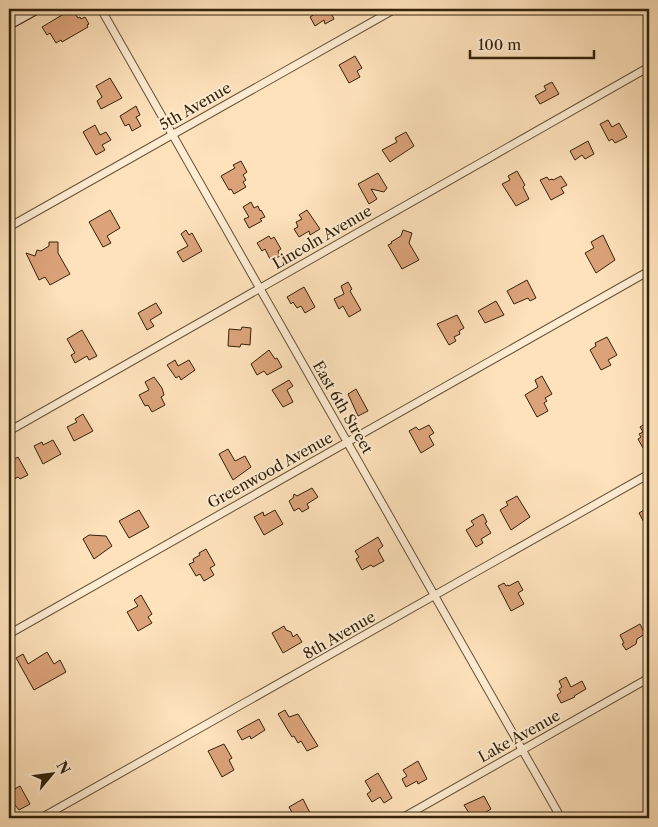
<svg xmlns="http://www.w3.org/2000/svg" width="658" height="827" font-family="'Libre Caslon Text',serif">
	<style>
		.building { fill: #dca37b; stroke: #332209 }
		.lines { fill: none; stroke-linecap: round; stroke-linejoin: round }
		.street-casing { stroke: #665236; stroke-width: 9 }
		.secondary-casing { stroke: #332209; stroke-width: 12 }
		.street { stroke: #feecd3; stroke-width: 7 }
		.secondary { stroke: #feecd3; stroke-width: 10 }
		.labels { text-anchor: middle; dominant-baseline: central; stroke-width: 4; stroke-linejoin: round; paint-order: stroke }
		.street-label { font-size: 15px; fill: #332209; stroke: #feecd3 }
	</style>
	<rect width="100%" height="100%" fill="#fee2bb"/>
	<filter id="stains"><feTurbulence type="fractalNoise" baseFrequency=".004" numOctaves="4"/><feColorMatrix values="0 0 0 0 .2 0 0 0 0 .09 0 0 0 0 .02 0 0 0 .5 -.17"/></filter>
	<radialGradient id="worn" r=".72"><stop offset=".6" stop-color="#630" stop-opacity="0"/><stop offset="1" stop-color="#630" stop-opacity=".3"/></radialGradient>
	<!-- building -->
	<path class="building" d="M72,9L78,18L80,17L81,19L85,17L89,24L87,25L88,27L62,42L61,40L56,43L50,33L47,35L42,27Z
		M314,9H329L334,19L325,24L324,20L315,26L310,17L316,13Z
		M355,56L362,68L357,71L360,77L349,83L339,65Z
		M110,78L122,98L101,109L97,101L102,97L96,86Z
		M552,82L559,94L540,104L535,96L546,90L544,86Z
		M136,106L140,115L136,117L141,126L132,131L129,124L125,126L120,116Z
		M608,120L612,127L619,123L627,137L615,143L612,139L609,141L600,124Z
		M95,125L100,135L106,132L111,140L102,145L105,150L96,155L83,132Z
		M406,132L414,146L390,162L382,150L397,142L395,138Z
		M588,141L594,154L585,159L582,155L575,160L570,151Z
		M241,161L247,172L243,175L246,180L243,182L246,187L234,194L231,189L229,190L221,176L235,168L233,165Z
		M517,171L525,185L523,187L529,199L516,206L502,184L510,180L508,176Z
		M378,173L387,188L384,192L371,189L377,199L369,204L358,184Z
		M561,176L567,185L561,188L564,193L551,200L540,180L547,177L549,180L552,179L553,180Z
		M251,202L254,208L258,206L260,211L261,210L265,217L260,219L262,221L249,228L244,219L249,217L243,207Z
		M110,210L120,228L107,236L111,243L103,247L89,222Z
		M307,210L320,229L310,235L309,231L299,237L294,229L298,227L296,222L302,219L299,215Z
		M186,230L189,235L192,233L202,251L183,262L177,252L188,246L181,234Z
		M403,230L412,233L409,243L419,260L402,269L388,245L392,243L391,242L401,236Z
		M603,235L615,260L596,273L585,253L594,248L591,242Z
		M269,236L271,239L274,237L281,249L278,251L280,256L271,261L265,249L262,251L257,243Z
		M49,242H58V253L70,274L50,285L45,277L39,280L26,253L35,256L37,250L41,251L49,246Z
		M527,280L536,298L530,301L528,298L514,304L507,291Z
		M348,282L352,289L350,291L361,310L349,317L343,306L339,309L334,299L344,294L341,286Z
		M304,287L315,307L305,313L301,306L297,308L293,302L291,304L287,297Z
		M496,301L504,315L485,323L478,311Z
		M156,303L162,313L150,320L154,326L147,330L138,313Z
		M457,315L464,328L459,331L460,334L454,337L456,341L449,345L437,324Z
		M242,327L251,328L250,345L241,344L240,347L228,346L229,329L241,330Z
		M82,330L97,356L89,360L87,356L75,363L71,355L75,353L67,339Z
		M607,337L617,355L608,360L611,365L601,370L590,350L596,346L595,343Z
		M269,350L275,359L277,358L282,367L267,375L264,371L257,375L251,364Z
		M175,360L178,366L189,360L195,370L181,380L179,376L176,378L167,365Z
		M542,376L552,394L545,398L547,401L544,403L548,411L537,417L525,395L538,387L535,380Z
		M154,377L162,388L164,395L161,397L165,405L152,412L148,405L145,406L139,395L149,390L145,382Z
		M289,380L293,386L287,390L293,402L283,407L272,390Z
		M356,389L368,411L358,416L348,394Z
		M83,414L93,431L74,441L67,427L77,422L75,419Z
		M649,421V444L643,448L638,439L641,437L639,434L643,432L640,427Z
		M429,425L434,433L429,436L434,445L421,453L409,431L416,427L419,430Z
		M53,440L61,454L43,464L34,446L42,442L43,445Z
		M228,449L235,461L245,456L251,467L233,480L219,454Z
		M18,457L28,475L20,479L18,477L9,482V462Z
		M312,488L318,497L307,504L309,508L302,512L299,508L294,511L289,501L293,498L294,494L297,496Z
		M517,496L530,517L511,530L500,510L508,505L506,502Z
		M649,507V532L639,513Z
		M139,510L149,527L129,538L119,521Z
		M275,510L283,524L264,535L254,517L263,512L264,516Z
		M483,514L487,522L485,523L491,533L481,539L483,543L476,547L466,530L474,525L471,521Z
		M89,535L106,536L112,546L94,559L83,539Z
		M378,537L383,546L378,550L384,561L373,567L371,565L362,570L356,559L359,557L355,551Z
		M206,549L215,565L210,568L214,575L204,581L200,574L196,576L189,564L194,562L193,559L200,555L199,553Z
		M518,581L523,590L518,593L524,604L511,611L498,586L504,583L506,586L508,585L509,586Z
		M141,595L152,614L148,617L152,623L138,631L127,612L138,606L134,600Z
		M640,624L645,634L637,639L636,644L626,650L622,644L624,643L620,635Z
		M284,626L286,630L291,632L293,637L297,634L302,642L283,653L272,633Z
		M47,652L54,664L60,660L66,672L34,690L16,658L23,654L28,664Z
		M566,677L571,687L582,681L586,689L574,696L575,697L561,703L557,695L561,692L559,689L562,687L559,681Z
		M285,710L289,717L298,714L318,746L307,751L301,741L298,743L294,736L292,737L278,714Z
		M259,719L265,730L251,739L250,736L242,740L237,731Z
		M224,744L232,758L229,760L234,770L222,777L208,751Z
		M418,761L427,779L418,784L417,781L406,787L402,779L407,776L403,770Z
		M378,773L392,798L384,803L380,797L372,802L367,794L371,791L365,781Z
		M20,786L30,804L19,810L11,800L9,801V792Z
		M484,796L491,809L481,815L483,818H472L464,805Z
		M303,799L308,809L313,818H295L289,807Z
		M649,809V818H633Z"/>
	<g class="lines">
		<defs>
			<path id="street" d="M101,9L561,818
				M9,227L395,9
				M9,431L649,67
				M9,634L649,271
				M41,818L649,474
				M402,818L649,678"/>
			<path id="secondary" d="M9,24L36,9"/>
		</defs>
		<!-- street casing -->
		<use href="#street" class="street-casing"/>
		<!-- secondary casing -->
		<use href="#secondary" class="secondary-casing"/>
		<!-- street -->
		<use href="#street" class="street"/>
		<!-- secondary -->
		<use href="#secondary" class="secondary"/>
	</g>
	<g class="labels">
		<!-- street labels -->
		<g class="street-label">
			<text transform="translate(195 106) rotate(-30)">5th Avenue</text>
			<text transform="translate(322 237) rotate(-30)">Lincoln Avenue</text>
			<text transform="translate(343 407) rotate(60)">East 6th Street</text>
			<text transform="translate(270 470) rotate(-29)">Greenwood Avenue</text>
			<text transform="translate(339 635) rotate(-30)">8th Avenue</text>
			<text transform="translate(519 736) rotate(-29)">Lake Avenue</text>
		</g>
	</g>
	<!-- margin -->
	<rect width="658" height="827" fill="none" stroke="#fee2bb" stroke-width="30"/>
	<rect x="10" y="10" width="638" height="807" fill="none" stroke="#332209" stroke-width="2.5"/>
	<rect x="15" y="15" width="628" height="797" fill="none" stroke="#332209"/>
	<!-- north arrow -->
	<g transform="translate(52 774) rotate(61)" stroke="#feecd3" stroke-width="4" paint-order="stroke">
	<path d="M0-4L9 19L0 12L-9 19Z" fill="#332209"/>
	<text y="-8" font-size="14" font-weight="bold" text-anchor="middle" fill="#332209">N</text>
	</g>
	<!-- scale -->
	<path d="M470 50v8h124v-8" fill="none" stroke="#332209" stroke-width="2.5"/>
	<text x="478" y="50" font-size="15" fill="#332209" stroke="#feecd3" stroke-width="4" paint-order="stroke">100 m</text>
	<rect width="100%" height="100%" filter="url(#stains)"/>
	<rect width="100%" height="100%" fill="url(#worn)"/>
</svg>
